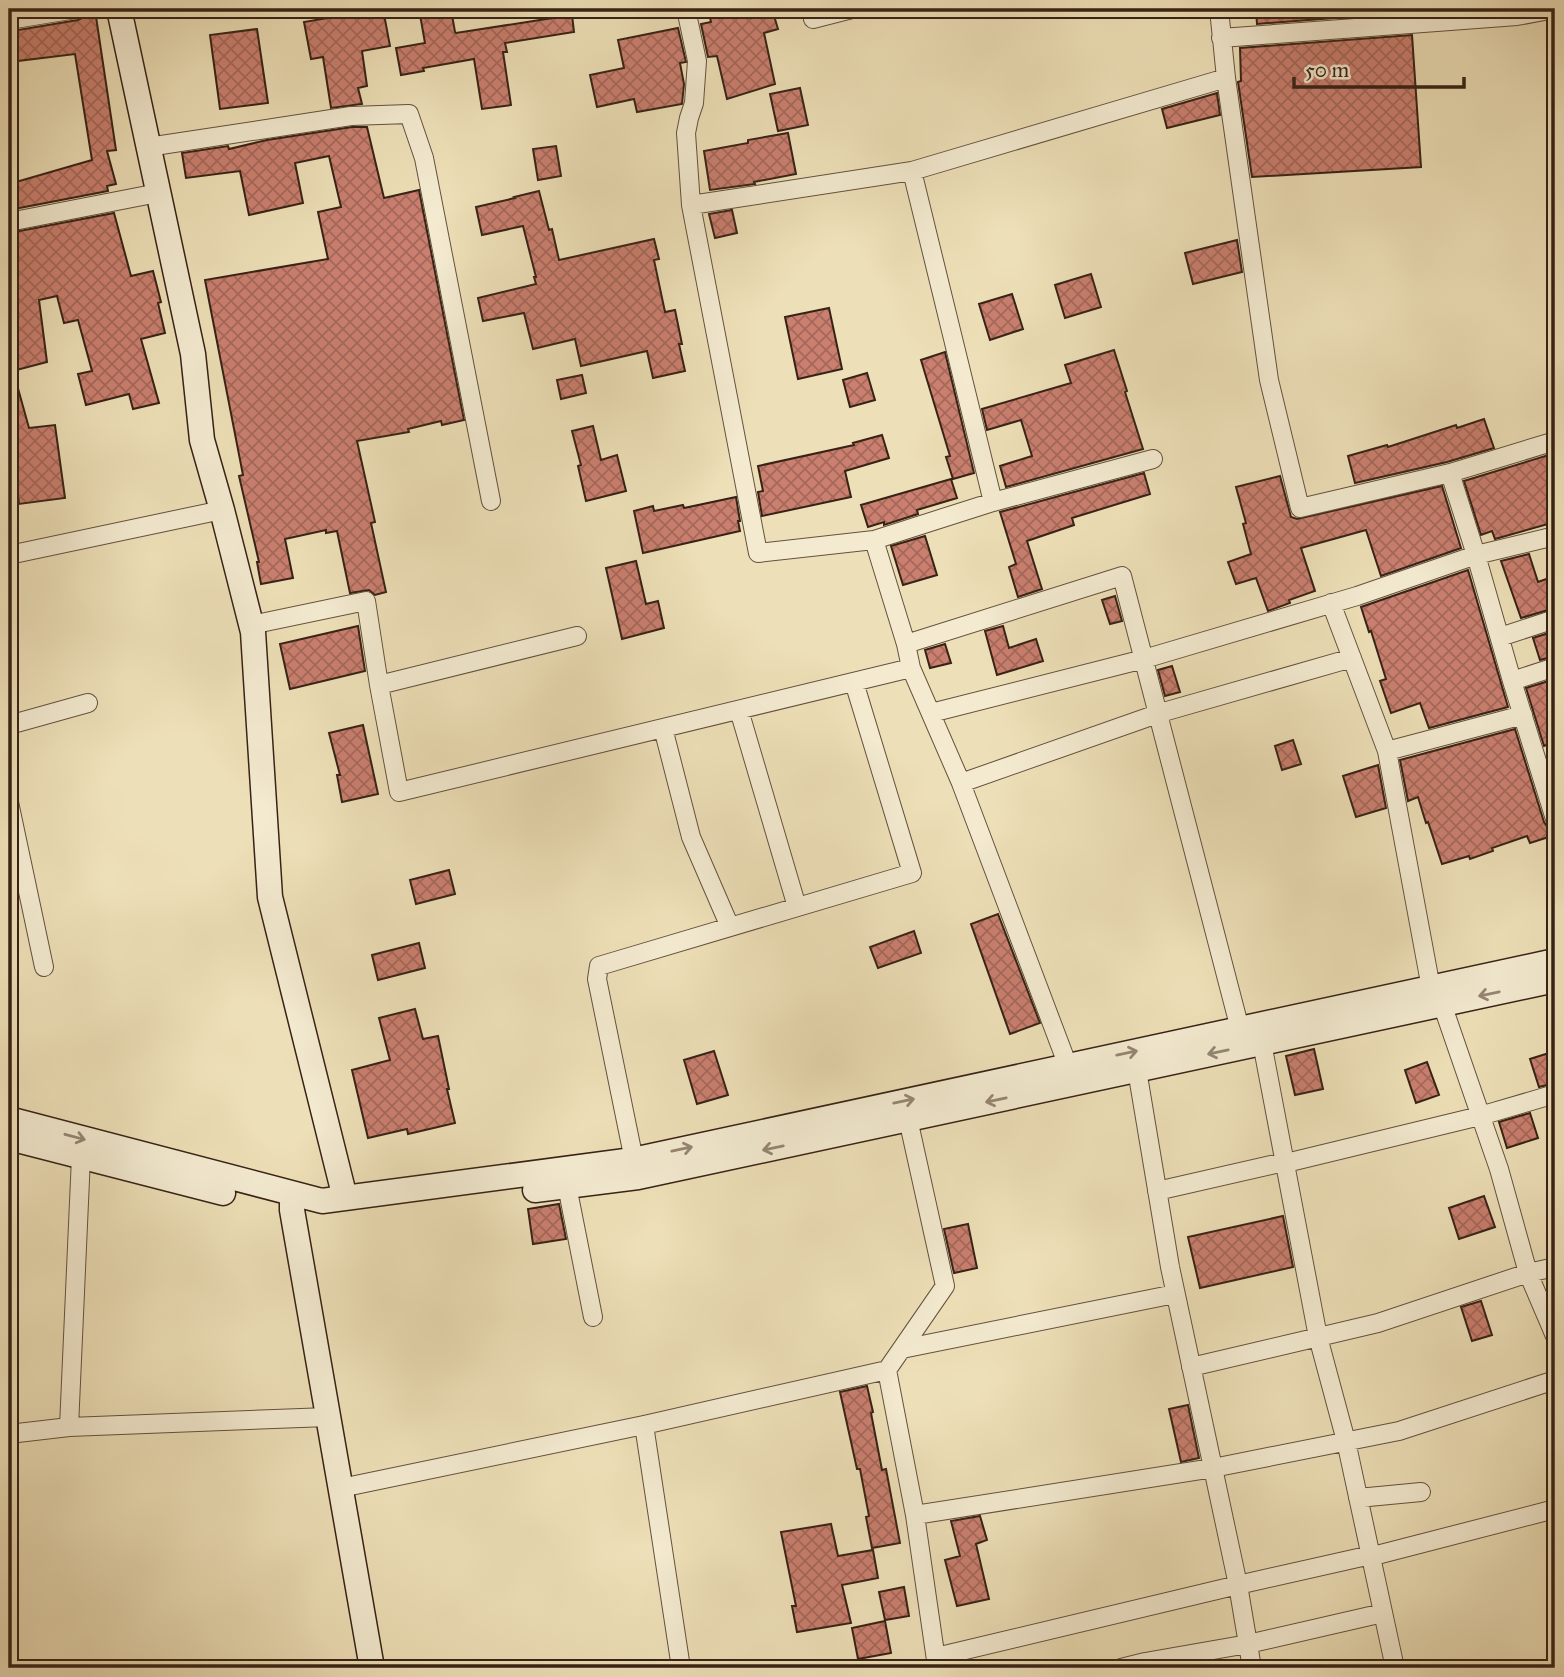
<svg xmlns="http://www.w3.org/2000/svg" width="1564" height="1677" font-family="'IM FELL Great Primer',serif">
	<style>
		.building { fill: url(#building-cross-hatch); stroke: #372216; stroke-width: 2 }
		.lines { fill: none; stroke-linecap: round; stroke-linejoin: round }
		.street-casing { stroke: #64513e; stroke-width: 20 }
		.secondary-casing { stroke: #372216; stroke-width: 27 }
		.street { stroke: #f3ead0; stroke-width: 18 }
		.secondary { stroke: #f3ead0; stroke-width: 24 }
		.oneway { stroke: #958673 }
	</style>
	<defs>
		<pattern id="building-cross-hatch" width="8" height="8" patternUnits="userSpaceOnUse" patternTransform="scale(1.75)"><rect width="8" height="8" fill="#ca7f6f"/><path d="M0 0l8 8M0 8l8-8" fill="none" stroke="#a5685a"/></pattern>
	</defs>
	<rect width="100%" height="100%" fill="#eddfb7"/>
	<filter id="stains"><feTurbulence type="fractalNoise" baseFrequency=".00286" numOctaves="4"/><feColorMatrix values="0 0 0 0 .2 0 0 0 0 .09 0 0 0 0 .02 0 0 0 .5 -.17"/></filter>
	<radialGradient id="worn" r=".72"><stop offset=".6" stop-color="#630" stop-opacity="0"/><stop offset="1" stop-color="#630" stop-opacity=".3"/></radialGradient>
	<!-- building -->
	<path class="building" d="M363,9H383L390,46L362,51L367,86L358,88L362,104L331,108L323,57L311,59L304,22L363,12Z
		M419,9H451L455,32L456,33L572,15L574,32L505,43L507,52H503L511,105L482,109L474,59L423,68L424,71L401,75L396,48L425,43Z
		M708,9H772L778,29L764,33L775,84L727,99L717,56L708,57L701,24L711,22Z
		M1256,9H1411V12L1257,24Z
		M95,10L116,150L107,151L116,184L107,186L108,191L9,210V184L92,160L75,54L9,62V35L13,34L12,31L78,20L84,17L87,11Z
		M678,28L686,62L680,63L684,84L682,104L637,112L634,99L597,107L590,75L624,68L618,40Z
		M257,29L268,103L220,109L210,35Z
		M1412,35L1421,167L1252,177L1238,82L1241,81L1240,48Z
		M800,88L808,125L778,131L770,94Z
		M1217,93L1220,115L1167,128L1162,109Z
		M352,127H367L384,198L419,190L464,420L442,425L441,421L408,429L409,432L357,441L375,522L371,523L386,592L375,595L369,590L350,593L337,531L326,533V530L285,539L293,578L261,584L257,562H259L239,476L243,475L205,280L328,259L318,212L341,207L329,156L295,163L303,203L249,215L240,171L186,178L182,153L228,146L229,149L267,140Z
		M788,133L796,174L754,182L755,184L710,190L704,151L748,143V140Z
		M556,146L561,176L538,180L533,149Z
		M539,191L549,230L552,229L559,260L654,239L659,259L654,260L665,312L675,310L682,344H679L685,371L653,378L647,351L581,366L575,339L533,349L524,313L483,321L478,298L536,284L534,277H536L523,226L482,235L476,207L515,198L514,197Z
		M732,210L737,233L715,238L709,214Z
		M114,213L131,276L153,271L161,302L158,303L165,333L141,339L159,403L133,409L129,394L86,405L78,374L92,371L78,320L64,323L57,296L39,300L47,362L9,372V233Z
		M1237,240L1242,272L1193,284L1185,253Z
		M1091,274L1101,307L1065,318L1055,285Z
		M1012,294L1023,329L990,340L979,304Z
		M829,308L842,369L798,379L785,317Z
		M1114,350L1127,391L1125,392L1143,449L1006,487L1000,466L1032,456L1021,420L987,430L982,409L1071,383L1065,365Z
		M945,352L974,473L953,479L946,457L950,456L921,360Z
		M867,373L875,400L850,407L843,380Z
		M14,374L29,428L55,425L65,498L19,504L9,429V375Z
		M582,375L586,393L561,399L557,380Z
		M1484,419L1494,448L1447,462L1355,483L1348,456L1387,445L1388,447L1456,425L1457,428Z
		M593,426L601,460L617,455L626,491L586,501L578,466L581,465L572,431Z
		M882,435L889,458L845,471L851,497L762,516L758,492L763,491L758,466L854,445L853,443Z
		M1555,453V522L1495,539L1492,531L1481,535L1464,481Z
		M1144,473L1150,494L1072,518L1074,525L1027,541L1042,589L1018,597L1009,567L1016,564L1000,512Z
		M1280,476L1291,517L1297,519L1442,486L1461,548L1381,576L1366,530L1301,548L1315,591L1289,600L1290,603L1268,611L1256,578L1236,584L1228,562L1251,554L1243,524L1246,523L1236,487Z
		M951,479L957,498L917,510L918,514L884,525V522L868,527L861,505Z
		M736,497L740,521H738L740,531L643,553L634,511L653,506L654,511L683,505L684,508Z
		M925,536L937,575L903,585L891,546Z
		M1529,554L1538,582L1555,576V608L1521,618L1501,561Z
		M636,561L646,604L658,601L664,628L622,639L606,568Z
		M1468,570L1508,707L1429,728L1420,703L1391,713L1380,681L1386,679L1371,631L1369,632L1361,607Z
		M1115,596L1122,621L1110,624L1102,600Z
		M358,626L365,671L290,689L280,644Z
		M1003,626L1009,648L1036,639L1043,661L997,675L985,631Z
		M1555,631V656L1540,660L1533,638Z
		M945,644L951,663L930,668L925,650Z
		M1172,666L1180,692L1165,696L1158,670Z
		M1555,679V742L1544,746L1526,688Z
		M363,725L378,794L342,802L337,775H340L329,733Z
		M1515,729L1544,822L1548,828L1555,830V835L1530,843L1527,836L1492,848L1493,851L1470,859L1469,856L1442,864L1428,822L1426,823L1418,797L1408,801L1400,760Z
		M1293,740L1301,764L1282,770L1275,746Z
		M1378,765L1386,808L1356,817L1343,776Z
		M449,870L455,894L416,904L410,880Z
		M998,914L1040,1023L1010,1034L971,924Z
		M914,931L921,953L878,968L870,947Z
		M419,943L425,968L378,980L372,955Z
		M415,1009L423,1039L438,1036L449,1089H447L455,1123L408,1134L407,1129L368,1138L352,1070L390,1060L379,1018Z
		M1314,1049L1323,1089L1295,1095L1286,1056Z
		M714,1051L728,1095L697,1104L684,1060Z
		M1555,1051V1083L1539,1087L1530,1059Z
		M1427,1062L1439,1095L1416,1103L1405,1070Z
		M1530,1113L1538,1138L1507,1148L1499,1122Z
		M1484,1196L1495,1227L1459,1239L1449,1208Z
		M559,1204L566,1239L533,1244L528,1209Z
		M1283,1216L1293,1267L1200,1288L1188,1237Z
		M968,1224L977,1268L954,1273L944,1229Z
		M1481,1301L1492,1335L1472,1341L1461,1307Z
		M867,1386L873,1412L871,1413L882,1470L886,1469L900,1543L872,1548L866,1517L869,1516L860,1469H857L840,1392Z
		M1188,1405L1199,1458L1181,1462L1169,1409Z
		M980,1516L987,1540L976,1544L989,1599L957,1606L945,1560L960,1556L951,1521Z
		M831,1524L838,1556L873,1550L878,1578L842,1585L851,1623L797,1632L792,1606H796L781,1532Z
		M904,1587L909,1616L885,1620L879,1592Z
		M885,1621L891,1653L858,1659L852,1628Z"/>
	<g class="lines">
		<defs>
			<path id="street" d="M686,9L697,61L694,103L689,118L686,133L691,205
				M813,19L852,9
				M9,20L76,9
				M1221,38L1517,16L1555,9
				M1226,78L1269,380L1300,508L1450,473
				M148,147L351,116L409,114L424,158L491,501
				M912,171L1226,78L1219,9
				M9,222L158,193
				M1555,441L1450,473L1476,555L1512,681L1555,819
				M874,540L758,553L691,205L912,171L993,502
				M9,555L222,510
				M1331,603L1387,751L1431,988
				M251,625L366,601L379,685
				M577,636L379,685L399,792L911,668L961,783L1068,1066
				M1500,637L1555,619
				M906,644L874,540L993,502L1153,459
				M911,668L906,644L1122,576L1240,1029
				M1512,681L1555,667
				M739,710L797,907
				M931,713L1144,659L1357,596L1476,555L1555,536
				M9,725L88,703
				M663,728L691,837L730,927
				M1387,751L1523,715
				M961,783L1160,713L1352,658
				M9,802L44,967
				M1442,1004L1499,1169L1528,1273L1555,1336
				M1262,1043L1318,1337L1346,1441L1395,1668
				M1137,1070L1170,1267L1238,1585L1252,1668
				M908,1119L945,1286L887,1370L915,1515L1213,1468L1399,1431L1555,1380
				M636,1170L597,979L599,966L912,873L854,682
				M567,1186L593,1317
				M1157,1191L1284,1162L1286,1163L1480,1116L1555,1094
				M902,1349L1175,1294
				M1191,1367L1378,1323L1528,1273L1555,1267
				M644,1425L681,1668
				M69,1427L328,1417
				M9,1434L69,1427L81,1157
				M341,1488L644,1425L887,1370
				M1358,1498L1421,1492
				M915,1515L937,1667
				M936,1657L1238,1585L1371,1555L1373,1556L1555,1509
				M1121,1668L1145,1662L1248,1644L1383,1613"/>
			<path id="secondary" d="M119,9L193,354L202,440L222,510L253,632L270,897L345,1198
				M9,1119L322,1201L633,1160L1555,961
				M9,1138L223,1193
				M535,1190L638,1177L1555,980
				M292,1194V1210L372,1668"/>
		</defs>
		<!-- street casing -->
		<use href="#street" class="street-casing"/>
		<!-- secondary casing -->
		<use href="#secondary" class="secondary-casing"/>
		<!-- street -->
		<use href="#street" class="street"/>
		<!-- secondary -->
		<use href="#secondary" class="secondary"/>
	</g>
	<!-- one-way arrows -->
	<defs><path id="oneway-shaft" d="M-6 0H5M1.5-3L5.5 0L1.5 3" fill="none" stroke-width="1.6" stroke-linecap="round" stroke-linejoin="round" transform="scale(1.75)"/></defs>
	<g class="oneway">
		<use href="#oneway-shaft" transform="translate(1489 994) rotate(168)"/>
		<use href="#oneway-shaft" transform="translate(1218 1052) rotate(168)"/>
		<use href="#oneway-shaft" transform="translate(1127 1053) rotate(-12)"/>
		<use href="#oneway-shaft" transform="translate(996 1100) rotate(168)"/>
		<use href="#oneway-shaft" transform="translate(904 1101) rotate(-12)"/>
		<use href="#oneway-shaft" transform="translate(75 1137) rotate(15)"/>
		<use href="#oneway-shaft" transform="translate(773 1148) rotate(168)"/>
		<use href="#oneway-shaft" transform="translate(682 1149) rotate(-12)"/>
	</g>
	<!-- margin -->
	<rect width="1564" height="1677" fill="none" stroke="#eddfb7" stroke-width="35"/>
	<rect x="10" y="10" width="1543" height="1656" fill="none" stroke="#372216" stroke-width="3.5"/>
	<rect x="18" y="18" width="1529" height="1642" fill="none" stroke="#372216" stroke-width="2"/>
	<!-- scale -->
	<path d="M1294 77v10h170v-10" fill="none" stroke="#372216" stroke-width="3.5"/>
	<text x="1305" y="77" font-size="21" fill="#372216" stroke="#f3ead0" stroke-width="5" paint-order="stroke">50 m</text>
	<rect width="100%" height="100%" filter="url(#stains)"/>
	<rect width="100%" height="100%" fill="url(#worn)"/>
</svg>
